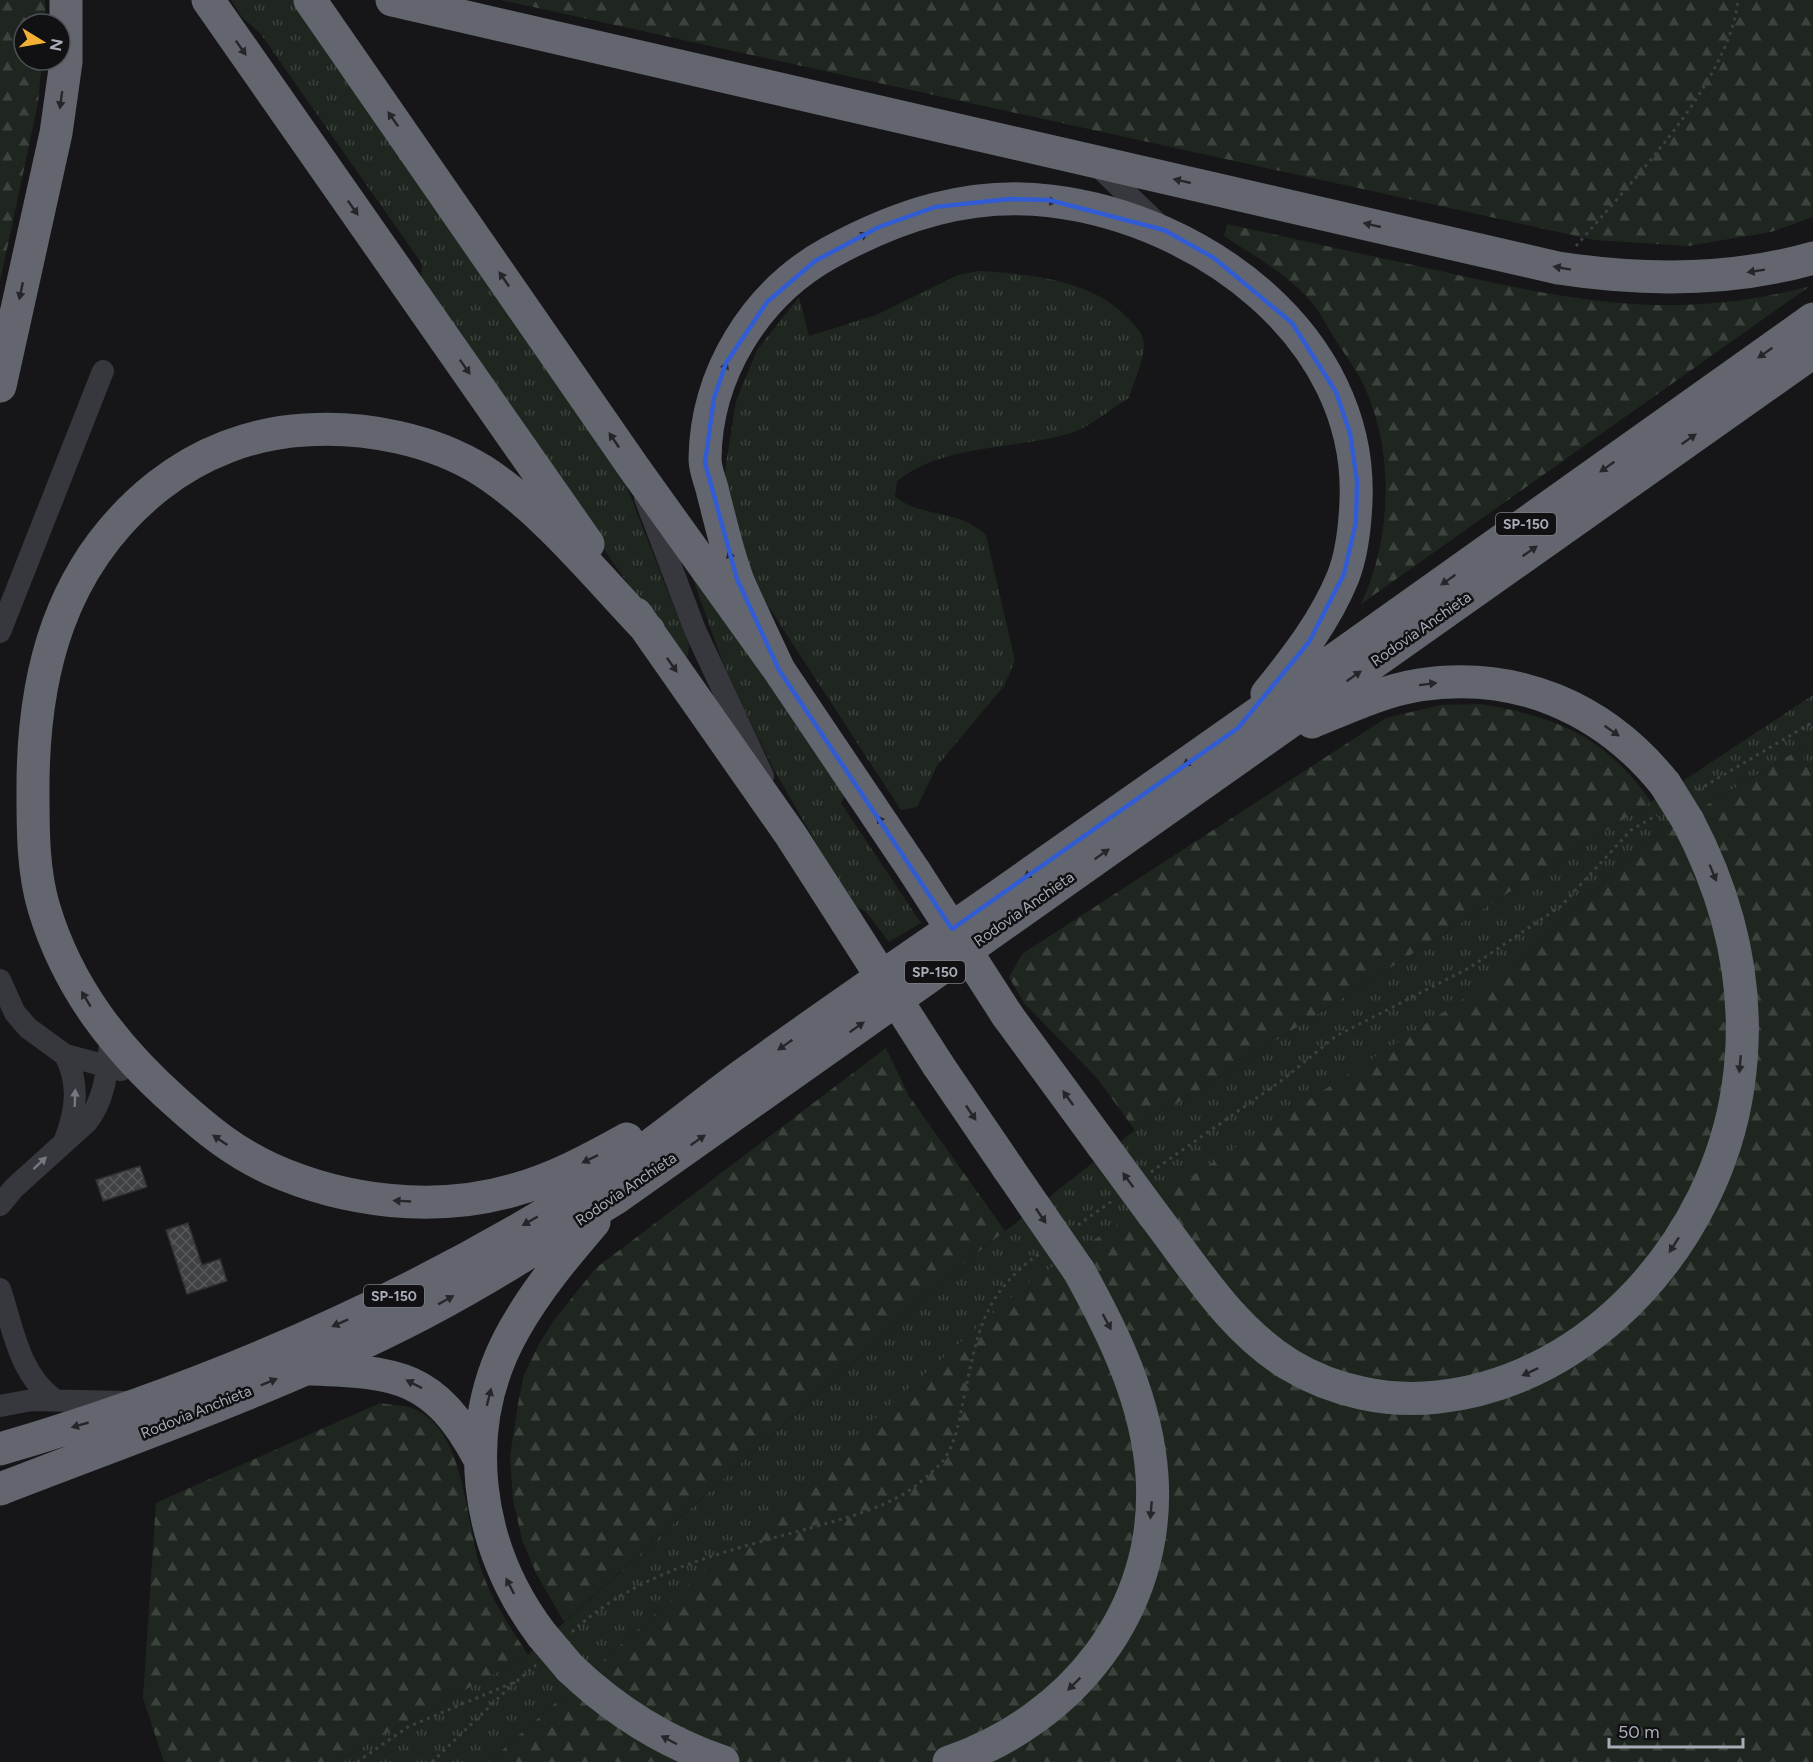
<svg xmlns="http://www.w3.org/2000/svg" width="1813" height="1762" font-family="Figtree,sans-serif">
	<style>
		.grass { fill: url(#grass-tufts) }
		.forest { fill: url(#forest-firs) }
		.building { fill: url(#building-cross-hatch); stroke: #303034; stroke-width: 1.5 }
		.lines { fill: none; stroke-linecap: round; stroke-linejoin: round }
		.path { stroke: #3d3f44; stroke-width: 3; stroke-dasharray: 3 4.5; stroke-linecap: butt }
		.minor { stroke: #37383d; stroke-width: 22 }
		.highway { stroke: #63666e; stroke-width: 33 }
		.highway-bridge { stroke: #63666e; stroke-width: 33 }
		.oneway { fill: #26262a }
		.oneway2 { fill: #757881 }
		.marked { fill: none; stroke: #325cd3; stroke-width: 4.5; stroke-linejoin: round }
		.labels { text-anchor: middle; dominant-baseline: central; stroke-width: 5; stroke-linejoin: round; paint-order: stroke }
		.shield { fill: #111113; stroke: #7b7e86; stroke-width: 1.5 }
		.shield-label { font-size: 14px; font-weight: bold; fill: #a8adb8 }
		.street-label { font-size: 15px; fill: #a8adb8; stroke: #111113 }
	</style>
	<defs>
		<pattern id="grass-tufts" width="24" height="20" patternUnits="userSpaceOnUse" patternTransform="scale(1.5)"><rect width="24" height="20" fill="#1e261f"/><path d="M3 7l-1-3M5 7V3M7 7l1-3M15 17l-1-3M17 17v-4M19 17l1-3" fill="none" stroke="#3c433d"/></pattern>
		<pattern id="forest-firs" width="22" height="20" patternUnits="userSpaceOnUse" patternTransform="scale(1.5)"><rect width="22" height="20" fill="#1e261f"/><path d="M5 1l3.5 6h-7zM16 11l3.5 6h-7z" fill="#3c433d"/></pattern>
		<pattern id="building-cross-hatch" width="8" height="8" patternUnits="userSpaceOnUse" patternTransform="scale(1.5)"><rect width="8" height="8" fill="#404145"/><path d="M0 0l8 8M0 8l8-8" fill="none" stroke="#595a5e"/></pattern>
	</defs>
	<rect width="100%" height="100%" fill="#161618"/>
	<!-- grass -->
	<path class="grass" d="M231,0H300L624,480L689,645L686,668L421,284L422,264L260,33L242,17Z
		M979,271C1031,274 1095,280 1131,321C1137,328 1144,335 1144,345C1145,357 1133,384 1129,398C1112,408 1092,425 1074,432C1015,451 948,442 897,481L895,497C923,518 959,509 986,535L1015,661L1004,686L937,766L917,807L901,810L753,583L735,534L725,471L736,401L757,350L799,297L809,336L876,315L958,275Z
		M689,568L847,792L841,803L921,923L889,942L866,912L852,905L774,770L727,674Z
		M1813,695V780L1800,749L1648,840L1519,963L692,1582L489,1762H335L528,1655L958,1268L1135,1130L1651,802Z"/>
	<!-- forest -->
	<path class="forest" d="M0,0H45L46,24H24V60H42L38,103L0,282Z
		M501,0H1813V217L1771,232L1688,246L1595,240Z
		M1227,224C1296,239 1366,255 1436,270C1569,300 1674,323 1810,286L1361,604C1393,537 1395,444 1360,378C1352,364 1342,350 1333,336C1327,326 1321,314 1314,305C1291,276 1254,256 1224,236Z
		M1480,704C1555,716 1607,737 1651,802L1135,1130L1097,1078L1024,1003L1009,977L1022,954L1386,718L1440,705Z
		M1800,749L1813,780V1762H489L1026,1284L1519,963L1648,840Z
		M886,1048L909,1096L1005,1231L958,1268L564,1622L537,1575L522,1540L513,1499L510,1456L518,1404L524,1375L539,1344L554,1320L596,1268Z
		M380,1403C390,1405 403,1405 412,1408C466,1429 465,1520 480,1566C490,1598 510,1627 528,1655L335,1762H164L143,1698L156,1503Z"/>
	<!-- building -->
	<path class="building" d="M140,1166L147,1187L103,1201L96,1180Z
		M188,1223L202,1265L220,1259L227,1281L187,1294L166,1230Z"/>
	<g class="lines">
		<!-- path -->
		<path class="path" d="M1576,246C1630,183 1729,83 1738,0
			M1698,790L1813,722
			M1151,1172L1281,1081L1336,1036L1469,968L1561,906L1631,830L1657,815
			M1078,1225L1112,1201
			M572,1632C636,1572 724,1552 806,1529C840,1520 893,1506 919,1483C927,1476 939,1467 945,1458C956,1441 959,1421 963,1402C977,1336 981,1295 1039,1254
			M357,1762L408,1727L517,1681L536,1665
			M432,1762L515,1682"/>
		<!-- minor -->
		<path class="minor" d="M1095,163L1162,228
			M645,498L695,630L763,776
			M0,632L103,371
			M0,980L15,1013L28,1028L65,1055L121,1070
			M65,1140C76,1111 80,1084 65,1055
			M0,1205L14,1188L87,1122C106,1098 107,1068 111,1038
			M0,1289C13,1328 19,1375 55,1400
			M0,1406L32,1400L127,1402"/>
		<!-- highway -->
		<path class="highway" d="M208,0L588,544
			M310,0L634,468L779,670L915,872
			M392,0L1558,268C1643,281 1729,282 1813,258
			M0,386L56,133L66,62V0
			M636,614L790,834L846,921
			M779,670C765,640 751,611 738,581C727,552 721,523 713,493C711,482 705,471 705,459C706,374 755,294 829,253C898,215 971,191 1051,201C1201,219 1363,336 1356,501C1355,526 1352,554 1343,577C1325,621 1297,657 1267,694
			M1312,722C1346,708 1382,691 1419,685C1517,670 1604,708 1665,784
			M1007,1015L1103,1146
			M938,1065L1008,1168
			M627,1139C591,1159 554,1179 514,1190C435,1213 345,1202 271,1169C234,1152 207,1130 177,1103C116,1049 68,988 44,908C33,872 33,831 33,794C32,674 60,564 158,486C200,453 251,433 305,430C364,426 432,439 483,471C545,511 598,578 649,631
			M1153,1214C1194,1267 1231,1329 1290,1365C1333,1391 1388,1403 1438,1397C1594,1380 1716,1238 1738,1087C1752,993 1731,903 1688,821
			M311,1369C398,1372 435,1376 479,1458
			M0,1449C211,1387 413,1299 599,1181C650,1149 697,1108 747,1072C828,1013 911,957 994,899C1268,707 1541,514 1813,319
			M0,1489C134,1437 272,1389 400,1325C475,1288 545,1242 616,1198L1813,352
			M542,1635C475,1547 458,1427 515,1328C537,1289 565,1256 594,1222
			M570,1668C615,1711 664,1742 723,1762
			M949,1762C1072,1720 1161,1610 1152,1476C1147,1402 1114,1334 1079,1271"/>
		<!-- highway-bridge -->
		<path class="highway-bridge" d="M1665,784L1688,821
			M915,872L1007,1015
			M846,921L938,1065
			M1103,1146L1153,1214
			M1008,1168L1079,1271
			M542,1635L570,1668"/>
	</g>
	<!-- one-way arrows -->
	<defs><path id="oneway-solid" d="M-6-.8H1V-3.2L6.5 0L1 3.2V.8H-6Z" transform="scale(1.5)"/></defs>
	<g class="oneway">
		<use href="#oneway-solid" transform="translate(241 48) rotate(55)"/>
		<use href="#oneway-solid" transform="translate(61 100) rotate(98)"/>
		<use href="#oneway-solid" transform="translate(393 119) rotate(-125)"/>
		<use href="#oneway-solid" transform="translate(1182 181) rotate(-167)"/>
		<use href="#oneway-solid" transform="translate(1048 201) rotate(6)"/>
		<use href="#oneway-solid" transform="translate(353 208) rotate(55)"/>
		<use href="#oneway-solid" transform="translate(1372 225) rotate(-167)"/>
		<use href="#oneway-solid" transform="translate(860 237) rotate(-27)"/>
		<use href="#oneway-solid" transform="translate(1562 268) rotate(-170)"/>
		<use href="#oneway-solid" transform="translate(1756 271) rotate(171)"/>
		<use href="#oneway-solid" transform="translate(504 279) rotate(-124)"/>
		<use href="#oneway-solid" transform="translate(21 291) rotate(102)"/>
		<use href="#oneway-solid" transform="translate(1765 353) rotate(145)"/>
		<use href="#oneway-solid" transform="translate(465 367) rotate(55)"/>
		<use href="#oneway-solid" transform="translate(724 370) rotate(-70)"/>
		<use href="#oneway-solid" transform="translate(1689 439) rotate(-35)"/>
		<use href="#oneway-solid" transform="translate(614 440) rotate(-124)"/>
		<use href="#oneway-solid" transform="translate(1607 467) rotate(145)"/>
		<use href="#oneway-solid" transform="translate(1530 551) rotate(-35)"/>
		<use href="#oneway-solid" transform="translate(731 559) rotate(-108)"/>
		<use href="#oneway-solid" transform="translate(1448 580) rotate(145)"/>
		<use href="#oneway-solid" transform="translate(672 665) rotate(55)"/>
		<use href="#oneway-solid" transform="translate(1354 676) rotate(-35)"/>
		<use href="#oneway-solid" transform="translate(1428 684) rotate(-7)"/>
		<use href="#oneway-solid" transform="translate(1612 731) rotate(35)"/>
		<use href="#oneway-solid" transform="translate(1190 761) rotate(145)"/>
		<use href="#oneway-solid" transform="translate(882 823) rotate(-124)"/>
		<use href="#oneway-solid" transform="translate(1102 854) rotate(-35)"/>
		<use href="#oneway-solid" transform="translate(1031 873) rotate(145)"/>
		<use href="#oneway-solid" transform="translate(1713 873) rotate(68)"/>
		<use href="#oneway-solid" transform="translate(86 999) rotate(-121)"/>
		<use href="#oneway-solid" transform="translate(857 1027) rotate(-35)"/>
		<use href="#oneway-solid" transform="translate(785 1045) rotate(145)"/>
		<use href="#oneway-solid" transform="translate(1740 1064) rotate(95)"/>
		<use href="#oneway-solid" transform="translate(1068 1098) rotate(-126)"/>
		<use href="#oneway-solid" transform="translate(971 1113) rotate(56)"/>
		<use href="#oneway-solid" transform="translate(220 1140) rotate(-146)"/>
		<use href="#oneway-solid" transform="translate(698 1140) rotate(-35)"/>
		<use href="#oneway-solid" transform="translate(590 1159) rotate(154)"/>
		<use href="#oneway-solid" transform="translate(1128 1180) rotate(-126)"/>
		<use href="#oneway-solid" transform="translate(402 1201) rotate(-177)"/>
		<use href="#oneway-solid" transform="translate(1041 1216) rotate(56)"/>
		<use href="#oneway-solid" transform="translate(530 1221) rotate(150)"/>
		<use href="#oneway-solid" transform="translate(1674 1245) rotate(123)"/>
		<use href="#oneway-solid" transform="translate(446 1300) rotate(-29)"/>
		<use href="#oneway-solid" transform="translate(1107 1322) rotate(62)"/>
		<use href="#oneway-solid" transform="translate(340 1323) rotate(156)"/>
		<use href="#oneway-solid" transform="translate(1530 1372) rotate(155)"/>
		<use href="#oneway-solid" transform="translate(269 1382) rotate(-22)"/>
		<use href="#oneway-solid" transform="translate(414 1384) rotate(-153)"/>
		<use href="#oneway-solid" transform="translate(489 1397) rotate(-76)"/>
		<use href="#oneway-solid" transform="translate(80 1425) rotate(164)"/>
		<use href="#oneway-solid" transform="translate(1151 1510) rotate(95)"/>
		<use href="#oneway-solid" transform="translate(510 1586) rotate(-117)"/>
		<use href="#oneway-solid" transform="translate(1074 1684) rotate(135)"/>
		<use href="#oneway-solid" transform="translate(669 1740) rotate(-152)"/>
	</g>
	<g class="oneway2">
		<use href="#oneway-solid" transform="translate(75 1098) rotate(-88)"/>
		<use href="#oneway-solid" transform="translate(40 1163) rotate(-43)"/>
	</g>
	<!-- marked area -->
	<path class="marked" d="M1009,199L1049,200L1164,230L1214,258L1292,323L1336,392L1350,433L1357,481L1356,522L1344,574L1309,642L1238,728L952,929L779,670L737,579L705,463L714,398L726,363L767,302L815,261L879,227L935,207Z"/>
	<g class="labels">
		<!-- shield labels -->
		<g class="shield">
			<rect x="1496" y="513" width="60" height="22" rx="4.5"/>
			<rect x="905" y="961" width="60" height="22" rx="4.5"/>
			<rect x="364" y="1285" width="60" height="22" rx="4.5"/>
		</g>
		<g class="shield-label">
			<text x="1526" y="524">SP-150</text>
			<text x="935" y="972">SP-150</text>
			<text x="394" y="1296">SP-150</text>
		</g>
		<!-- street labels -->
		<g class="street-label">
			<text transform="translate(1421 629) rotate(-35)">Rodovia Anchieta</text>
			<text transform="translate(1024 909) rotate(-35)">Rodovia Anchieta</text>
			<text transform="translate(626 1189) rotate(-34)">Rodovia Anchieta</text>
			<text transform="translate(196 1412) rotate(-22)">Rodovia Anchieta</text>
		</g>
	</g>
	<!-- north arrow -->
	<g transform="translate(42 42) rotate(101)"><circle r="28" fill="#111113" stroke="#4d4f55" stroke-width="1.5"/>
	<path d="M0-4.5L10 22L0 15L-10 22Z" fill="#f2b134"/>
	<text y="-9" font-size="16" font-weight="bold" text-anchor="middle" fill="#a8adb8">N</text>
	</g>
	<!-- scale -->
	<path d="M1609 1738v9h134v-9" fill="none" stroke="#a8adb8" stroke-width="3"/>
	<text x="1618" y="1738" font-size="18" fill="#a8adb8" stroke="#111113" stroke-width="4.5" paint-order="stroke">50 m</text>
</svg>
